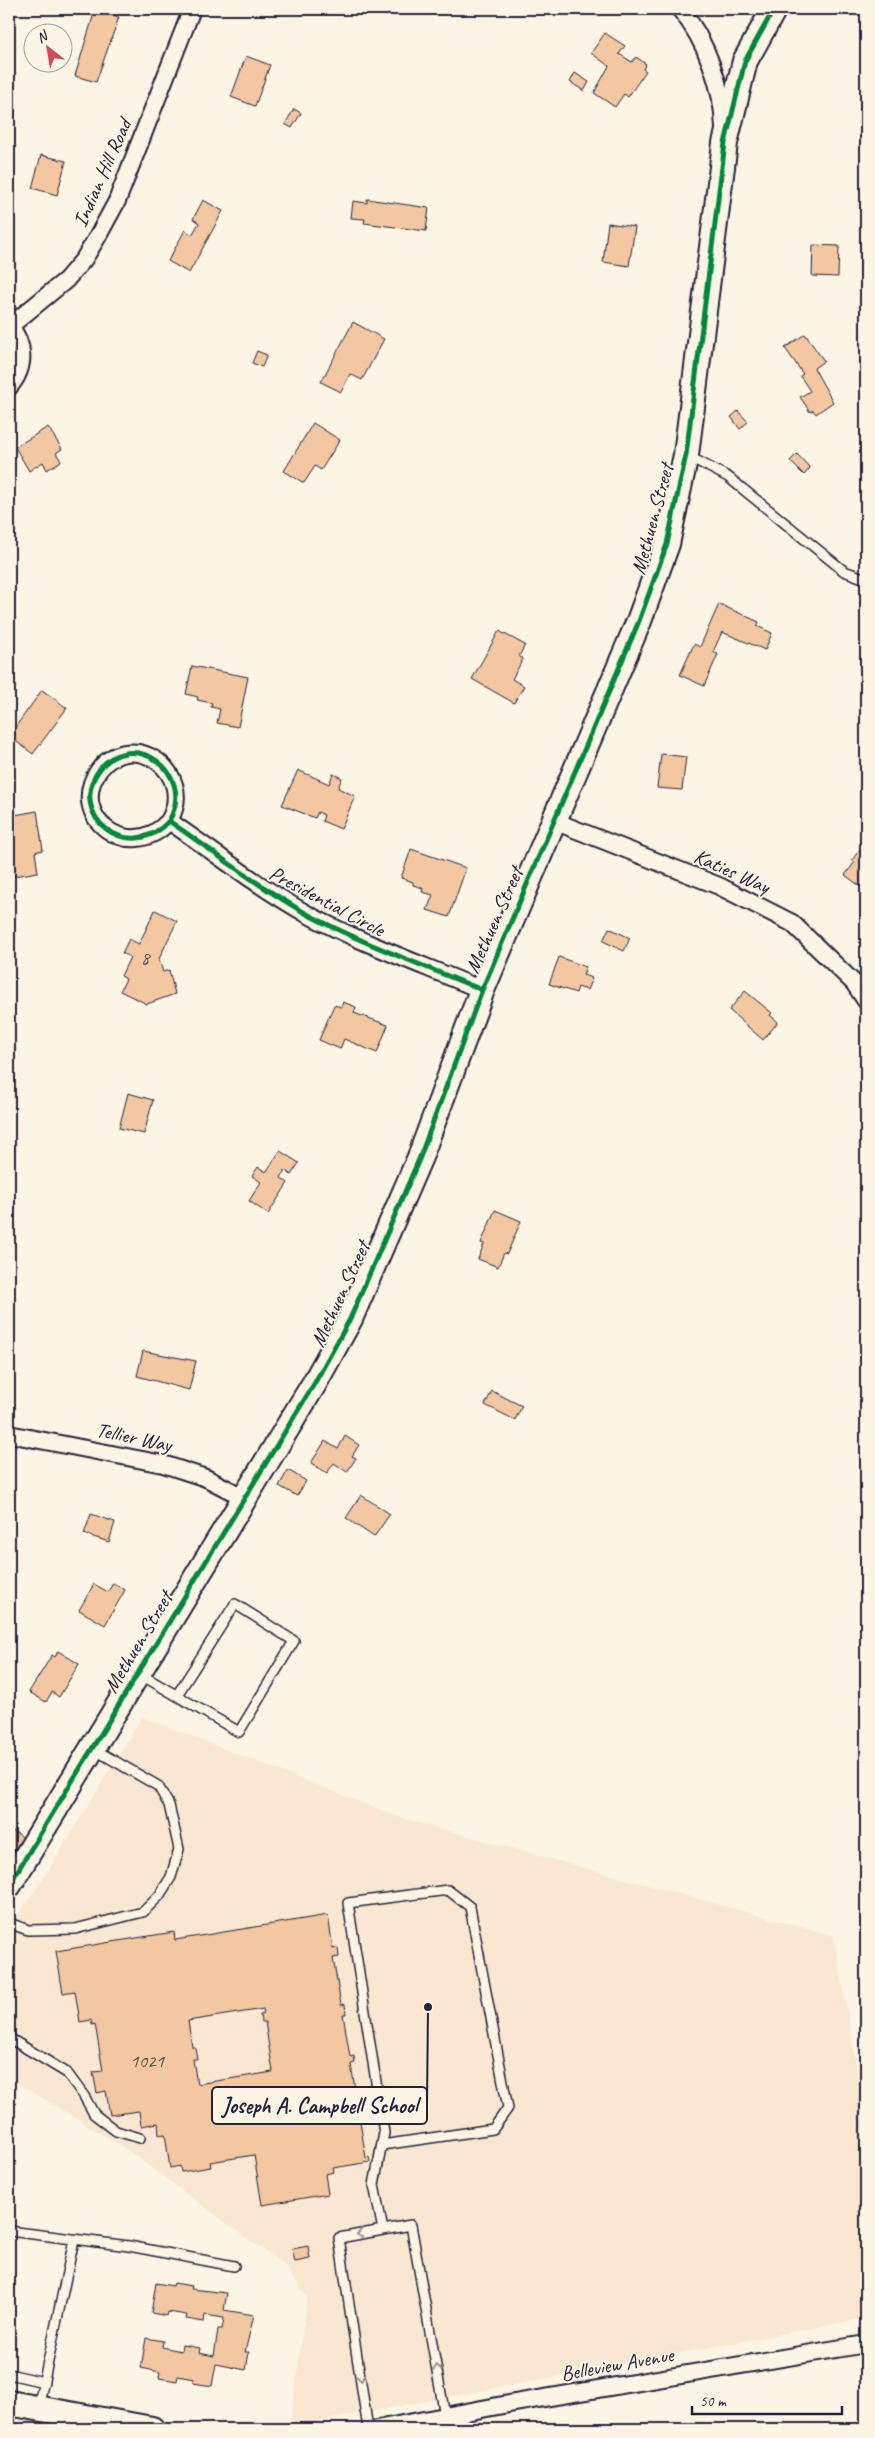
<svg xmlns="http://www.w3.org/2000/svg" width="875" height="2438" font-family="Caveat,sans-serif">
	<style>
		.built { fill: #f9e7d1 }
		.building { fill: #f2c7a2; stroke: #22223b; fill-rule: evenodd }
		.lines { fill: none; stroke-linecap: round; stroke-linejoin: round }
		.lane-casing { stroke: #22223b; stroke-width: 12 }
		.street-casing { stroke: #22223b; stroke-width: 20 }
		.secondary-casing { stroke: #22223b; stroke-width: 28 }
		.lane { stroke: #fcf5e5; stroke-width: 9 }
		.street { stroke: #fcf5e5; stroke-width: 16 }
		.secondary { stroke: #fcf5e5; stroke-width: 24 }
		.cycleway-casing { stroke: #fcf5e5; stroke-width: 8 }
		.cycleway { stroke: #00873e; stroke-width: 5 }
		.oneway { stroke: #9a9698 }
		.labels { text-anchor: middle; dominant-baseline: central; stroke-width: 4; stroke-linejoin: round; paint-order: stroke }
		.number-label { font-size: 19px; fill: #564b55 }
		.street-label { font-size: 21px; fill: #22223b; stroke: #fcf5e5 }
		.leader { fill: none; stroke: #22223b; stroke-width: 2 }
		.callout-dot { fill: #22223b; stroke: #fcf5e5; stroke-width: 2 }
		.callout { fill: #fcf5e5; stroke: #22223b; stroke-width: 2 }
		.callout-label { font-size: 22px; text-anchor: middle; font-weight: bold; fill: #22223b }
	</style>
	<rect width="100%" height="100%" fill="#fcf5e5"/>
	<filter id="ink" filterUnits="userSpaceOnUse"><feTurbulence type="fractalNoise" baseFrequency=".02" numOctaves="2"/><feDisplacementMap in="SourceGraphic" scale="10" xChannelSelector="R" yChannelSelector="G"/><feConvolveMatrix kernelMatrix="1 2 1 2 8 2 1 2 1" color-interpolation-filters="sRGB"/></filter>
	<g filter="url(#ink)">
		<!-- built -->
		<path class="built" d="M142,1717L401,1818L834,1936L866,2118V2318L290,2427L307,2297L284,2265L120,2145L9,2078V1928L48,1871Z"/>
		<!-- building -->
		<path class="building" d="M95,10L119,17L96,82L75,76Z
			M605,33L625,46L619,54L632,62L636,57L646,64L643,69L646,71L628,97L624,94L615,107L594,93L609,66L591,53Z
			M246,56L270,65L255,106L231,97Z
			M575,73L589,82L584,91L570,82Z
			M294,109L301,113L292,128L285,124Z
			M41,155L66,161L57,195L32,188Z
			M367,199L429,208L426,231L364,223L365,219L351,218L353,201L367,203Z
			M203,200L223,211L189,273L168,261L185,230L192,235L199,223L193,219Z
			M608,223L635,227L629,266L603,262Z
			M813,245L839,246L838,277L812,276Z
			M353,322L384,339L362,380L350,374L341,392L321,382Z
			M805,334L824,361L814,368L833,402L816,414L813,410L810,412L800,397L810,391L800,376L803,374L785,348Z
			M257,351L267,355L262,367L252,363Z
			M738,411L748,422L740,429L731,417Z
			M313,423L340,440L321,470L315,466L304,483L284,471Z
			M48,427L62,449L56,453L61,461L47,470L43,462L29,471L15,447Z
			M797,454L810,468L804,475L790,461Z
			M719,604L759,622L757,626L772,633L765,650L722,632L713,652L718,654L704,686L680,675L694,644L700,647Z
			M499,631L525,645L519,656L523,659L512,679L524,686L514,703L472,679Z
			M192,666L248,677L238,727L217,723L220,709L211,707L212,703L197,700L198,697L186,694Z
			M42,690L67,708L33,754L9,736Z
			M661,754L686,757L682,790L657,788Z
			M298,770L329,784L333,774L342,778L338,788L355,796L341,829L322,821L324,815L318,812L315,818L282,805Z
			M37,811L43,850L35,852L38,872L9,877V853H11L9,816Z
			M861,848L866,852V896L862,893L864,889L845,875L855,862L852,860Z
			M411,849L466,868L449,917L427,910L433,895L422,892L423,888L413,885V882L401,878Z
			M155,910L177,921L159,959L163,972L169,970L175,994L147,1004L120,991L126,979L121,976L130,957L122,953L129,939L139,944Z
			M609,928L630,938L624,951L603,941Z
			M559,957L586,967L583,975L592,978L587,990L578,987L576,993L549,984Z
			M745,991L772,1013L770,1015L778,1022L763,1040L729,1010Z
			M343,1002L356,1007L354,1013L388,1025L377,1053L344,1039L340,1049L319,1040L334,1005L341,1007Z
			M128,1093L153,1100L144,1134L119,1128Z
			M280,1151L299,1163L291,1175L285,1170L281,1178L288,1183L268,1214L249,1201L261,1182L252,1176L258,1167L266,1172Z
			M495,1210L521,1221L507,1254L504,1253L498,1267L478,1259L484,1244L481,1243Z
			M143,1351L196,1361L189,1390L137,1376Z
			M492,1391L522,1406L515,1420L485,1405Z
			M345,1436L359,1445L352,1456L356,1458L347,1472L334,1463L327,1473L311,1463L325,1441L338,1449Z
			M288,1470L306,1481L297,1496L279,1486Z
			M361,1495L390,1514L374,1537L346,1518Z
			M91,1514L115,1522L109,1542L84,1534Z
			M113,1583L125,1590L105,1625L79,1610L94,1584L108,1592Z
			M58,1651L79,1664L59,1697L52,1692L46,1702L29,1692L52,1655L55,1657Z
			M13,1831L23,1837L14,1851L9,1847V1838Z
			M328,1915L333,1949L338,1948L339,1957L333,1958L341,2005L345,2004L346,2014H343L350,2057L354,2056L355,2063L351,2064L358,2108L362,2107L363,2115L359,2116L366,2158L369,2157L370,2162L333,2168L334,2172L325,2174L328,2194L262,2205L254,2155L210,2162L211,2167L181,2172L180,2166L170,2168L165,2134L159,2135L158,2123L141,2126L139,2111L110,2115L106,2091L97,2093L93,2072L103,2071L95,2024L92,2025L91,2020L80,2022L75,1991L63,1993L56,1951L174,1932L175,1940ZM263,2009L264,2014L260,2015L261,2022H265L273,2072L197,2084L193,2059H197L195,2047H192L188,2021Z
			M308,2246L310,2259L295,2262L292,2249Z
			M156,2283L173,2286L174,2283L192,2286L191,2289L227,2293L224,2310L254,2315L245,2352H249L246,2370L216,2364L212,2386L193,2383L194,2379L178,2376L177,2381L159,2378L160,2372L141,2368L146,2338L163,2341L162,2347L181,2351L182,2345L200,2348L199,2353L214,2356L218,2329H222L224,2318L205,2315L204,2322L186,2319L187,2315L168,2312L167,2316L151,2313Z"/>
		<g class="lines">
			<defs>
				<path id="lane" d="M686,455L728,477L844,571L866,579
					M138,1673L239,1732L294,1641L235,1604L177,1695
					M9,1923L28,1930L75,1929L143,1912L159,1896L171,1877L179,1849L169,1805L158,1786L92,1748
					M9,2038L67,2073L84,2096L94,2114L116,2131L140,2138
					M382,2145L493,2129L508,2108L470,1907L448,1890L348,1903L384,2133L374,2185L383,2230
					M9,2231L129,2246L234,2266
					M9,2374L44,2382
					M38,2408L74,2240
					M368,2429L339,2238L411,2225L445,2416"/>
				<path id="street" d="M680,9C706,40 723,87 724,128
					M9,325C25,344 26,368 9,387
					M10,326L66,280L84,259L98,236L117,201L192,9
					M169,821C129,865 66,816 99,770C131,727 197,771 169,821C214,852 259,887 307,914C363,944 423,965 482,990
					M554,821L719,886L792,923L854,983L866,1001
					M9,1434L163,1464L206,1478L245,1498
					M376,2429L503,2405L866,2344"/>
				<path id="secondary" d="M9,1885L314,1384L350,1319L420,1157L482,990L639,621L667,544L686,455L725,143L745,61L774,9
					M9,2403L152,2429"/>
			</defs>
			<!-- lane casing -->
			<use href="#lane" class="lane-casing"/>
			<!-- street casing -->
			<use href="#street" class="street-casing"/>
			<!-- secondary casing -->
			<use href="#secondary" class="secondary-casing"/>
			<!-- lane -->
			<use href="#lane" class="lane"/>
			<!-- street -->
			<use href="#street" class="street"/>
			<!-- secondary -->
			<use href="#secondary" class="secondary"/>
			<defs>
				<path id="cycleway" d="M169,821C129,865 66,816 99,770C131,727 197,771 169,821C214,852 259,887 307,914C363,944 423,965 482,990
					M9,1885L314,1384L350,1319L420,1157L482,990L639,621L667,544L686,455L725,143L745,61L774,9"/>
			</defs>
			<!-- cycleway casing -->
			<use href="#cycleway" class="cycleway-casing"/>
			<!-- cycleway -->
			<use href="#cycleway" class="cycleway"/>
		</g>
		<!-- one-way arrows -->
		<defs><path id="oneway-chevron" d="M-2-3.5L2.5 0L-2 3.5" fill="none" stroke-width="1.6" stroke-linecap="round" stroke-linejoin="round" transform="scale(1.25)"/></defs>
		<g class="oneway">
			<use href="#oneway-chevron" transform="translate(360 2234) rotate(170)"/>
			<use href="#oneway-chevron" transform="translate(437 2368) rotate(-100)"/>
			<use href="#oneway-chevron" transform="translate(361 2378) rotate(81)"/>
		</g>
	</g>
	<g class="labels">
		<!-- number labels -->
		<g class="number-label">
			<text x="145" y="958">8</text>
			<text x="147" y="2061">1021</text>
		</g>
		<!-- street labels -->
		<g class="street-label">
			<text transform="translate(102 173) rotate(-66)">Indian Hill Road</text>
			<text transform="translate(652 519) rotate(-75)">Methuen Street</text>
			<text transform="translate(732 871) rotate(24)">Katies Way</text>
			<text transform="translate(327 901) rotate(28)">Presidential Circle</text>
			<text transform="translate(494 920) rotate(-66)">Methuen Street</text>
			<text transform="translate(340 1294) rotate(-65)">Methuen Street</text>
			<text transform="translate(134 1437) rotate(12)">Tellier Way</text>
			<text transform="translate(138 1642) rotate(-59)">Methuen Street</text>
			<text transform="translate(617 2364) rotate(-10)">Belleview Avenue</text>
		</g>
	</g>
	<!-- callouts -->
	<path class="leader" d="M428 2007L427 2105"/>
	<circle class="callout-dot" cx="428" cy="2007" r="5"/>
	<rect class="callout" x="212" y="2087" width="215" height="37" rx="5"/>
	<g class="callout-label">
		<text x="320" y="2113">Joseph A. Campbell School</text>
	</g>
	<!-- margin -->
	<rect width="875" height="2438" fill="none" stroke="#fcf5e5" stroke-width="30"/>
	<rect x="15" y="15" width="845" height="2408" fill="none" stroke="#22223b" stroke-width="2" filter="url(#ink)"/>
	<!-- north arrow -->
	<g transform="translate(48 48) rotate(329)"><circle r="24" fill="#fcf5e5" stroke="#a5a1a1"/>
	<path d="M0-4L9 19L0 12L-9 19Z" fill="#d1495b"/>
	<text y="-8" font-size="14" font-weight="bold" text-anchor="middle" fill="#22223b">N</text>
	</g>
	<!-- scale -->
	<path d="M692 2406v8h150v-8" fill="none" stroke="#22223b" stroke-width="2.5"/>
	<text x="700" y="2406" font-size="15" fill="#22223b" stroke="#fcf5e5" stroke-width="4" paint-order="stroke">50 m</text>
</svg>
